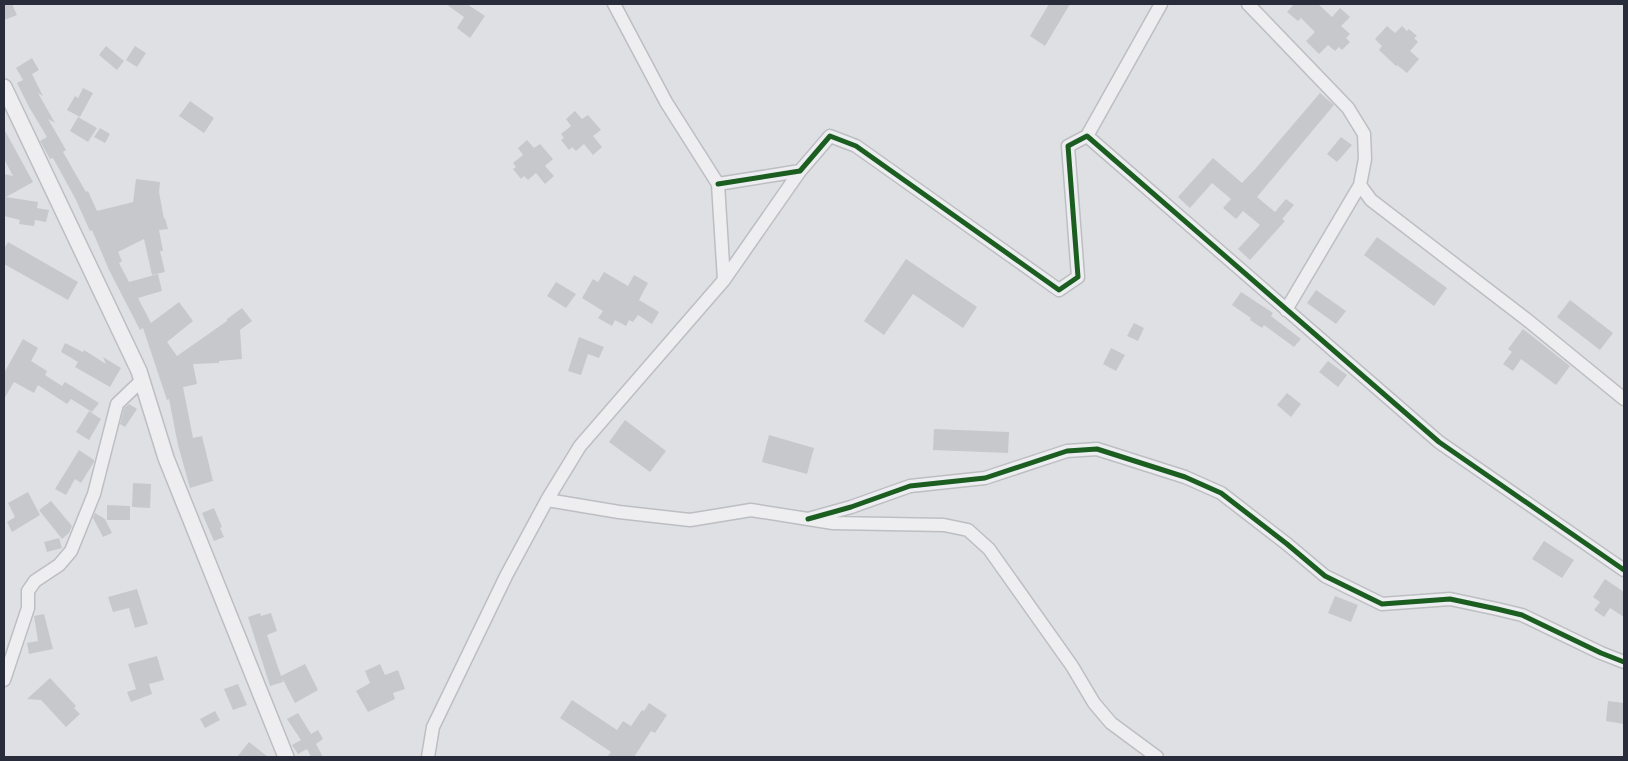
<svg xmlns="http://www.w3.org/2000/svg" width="1628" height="761" font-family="Rubik,sans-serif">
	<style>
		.building { fill: #c7c8cc }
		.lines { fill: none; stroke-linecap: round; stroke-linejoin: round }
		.minor-casing { stroke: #bdbec2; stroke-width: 15 }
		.tertiary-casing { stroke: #bdbec2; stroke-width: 18 }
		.minor { stroke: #eeeef0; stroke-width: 12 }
		.tertiary { stroke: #eeeef0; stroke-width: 15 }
		.cycleway-casing { stroke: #eceef4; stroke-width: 8 }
		.cycleway { stroke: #1b5e20; stroke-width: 5 }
	</style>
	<rect width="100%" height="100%" fill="#dfe0e4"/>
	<!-- building -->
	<path class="building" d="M4,4H12L17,15L4,20Z
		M446,4H467L485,16L470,38L457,28L464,17Z
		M1049,4H1070L1045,46L1030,36Z
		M1294,4H1318L1332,17L1340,8L1350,17L1341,26L1350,34L1346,38L1350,42L1342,50L1339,47L1335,51L1328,45L1319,54L1306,41L1315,32L1301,18L1298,21L1287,12Z
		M1387,26L1395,33L1402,26L1407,31L1409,29L1417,36L1414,38L1418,42L1410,51L1419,59L1407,73L1397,65L1396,66L1379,50L1382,46L1375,39Z
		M106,46L124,61L117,70L99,55Z
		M135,46L146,53L137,67L126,60Z
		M32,58L39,70L32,74L43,96L38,93L55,123L48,119L66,150L63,152L86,192L88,191L97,211L133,202L136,179L160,182L159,192L164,219L165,218L168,229L159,230L163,251H160L165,272L152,275L144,239L118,252L122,261L119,263L129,282L158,274L162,291L138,298L151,323L179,302L193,321L167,342L177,356L227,321V319L242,308L252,321L240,330L242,359L219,361V363L193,364L197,384L183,387L193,438L202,436L213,481L190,488L178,445L169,399L167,400L143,328L140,330L109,270L92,230L90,231L75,198L53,158L50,159L40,141L47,137L29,107L17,83L23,80L16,68Z
		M83,88L93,93L80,117L67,110L75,96L78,98Z
		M1320,93L1334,105L1257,197L1275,212L1286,199L1294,205L1282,219L1285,221L1250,260L1238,249L1260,225L1243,211L1236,219L1223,208L1231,199L1212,183L1190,208L1178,197L1213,158L1242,183L1256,168Z
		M190,101L214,118L204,133L179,116Z
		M575,111L582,119L588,115L601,130L593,136L602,147L593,155L584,144L576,151L572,147L569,150L561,140L564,138L561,134L571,126L566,119Z
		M78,117L97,128L88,142L70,131Z
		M100,128L110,134L105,143L94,137Z
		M4,129L33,182L6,197L38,202L37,208L49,210L46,222L35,220L34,226L19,224L20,220L4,216V174L13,176L4,159Z
		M1341,137L1352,145L1337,162L1327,154Z
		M527,140L534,148L540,144L553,159L545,166L554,176L545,184L536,173L528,180L524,176L521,179L513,169L516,167L513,163L523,155L518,148Z
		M1377,237L1447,288L1434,306L1364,255Z
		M8,242L78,282L68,300L4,264V249Z
		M906,259L977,307L963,328L913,294L884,335L864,321Z
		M604,272L628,286L634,275L648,283L639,300L659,312L652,324L638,315L633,322L629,320L626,326L615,320L612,326L598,318L603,311L582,298L593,279L598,282Z
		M556,282L576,294L566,308L547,296Z
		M1316,290L1346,311L1336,324L1307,303Z
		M1241,292L1273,313L1271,316L1301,339L1294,347L1264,325L1262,328L1250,320L1251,318L1232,305Z
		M1570,300L1613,333L1600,350L1557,317Z
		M1134,323L1144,328L1138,341L1127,336Z
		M1523,329L1570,366L1556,385L1521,359L1513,371L1503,364L1512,352L1508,349Z
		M579,337L604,347L599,358L588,354L581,375L568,371Z
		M23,339L38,348L31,361L47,371L45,375L62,386L65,382L99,403L92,412L71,399L67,404L38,385L34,393L14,382L4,399V373Z
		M65,343L83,352L84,350L106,364L103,357L121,368L110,387L75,367L78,362L61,352Z
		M1111,348L1125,355L1116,371L1103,364Z
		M1328,361L1347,375L1338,387L1319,372Z
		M1287,393L1301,404L1291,417L1277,405Z
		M129,404L137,409L125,427L120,424L124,408Z
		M89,411L101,419L89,440L76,432Z
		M625,420L666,451L650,472L609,442Z
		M934,429L1009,432L1008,453L933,450Z
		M769,435L814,448L807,474L762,462Z
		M79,450L94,460V462L81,483L75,479L66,495L55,489Z
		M133,483L151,484L150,508L132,507Z
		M28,492L40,515L12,532L7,522L15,517L8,503Z
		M51,501L72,526L69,533L62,539L39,510Z
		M107,505L130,506V520H107Z
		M214,508L222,527L220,528L224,537L214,541L202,513Z
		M95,513L105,519L112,533L103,537L93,518Z
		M59,538L62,548L47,552L44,542Z
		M1544,541L1574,560L1562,578L1532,559Z
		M1605,579L1624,592V617L1610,608L1604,617L1594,610L1600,602L1593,597Z
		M137,589L148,624L135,628L129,608L113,612L108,597Z
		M1335,596L1358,605L1351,622L1328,613Z
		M260,613L261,616L271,613L277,631L267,635L281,676L305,664L318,690L295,703L282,678L283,682L270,686L248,617Z
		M44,614L53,649L29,654L27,643L38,641L34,616Z
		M157,656L164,680L149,684L152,694L131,702L127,692L136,689L128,664Z
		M380,664L385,675L398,670L405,689L393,693L395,699L368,712L356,691L370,683L365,671Z
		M50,678L76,706L74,708L80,714L66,727L41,700L27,699Z
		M238,684L247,705L233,710L224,689Z
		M572,700L617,730L623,721L631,726L642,710L644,711L649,703L667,715L655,733L651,731L634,757H607L611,752L560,718Z
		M1608,701L1624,703V724L1606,721Z
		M215,711L220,720L205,728L200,719Z
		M298,713L311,734L318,730L323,739L316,744L323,757H311L307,749L298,754L292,745L301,740L287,719Z
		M249,742L268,757H237Z"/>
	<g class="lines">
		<defs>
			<path id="minor" d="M614,4L666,102L718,184L724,280
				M1248,4L1348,108L1364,134L1365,159L1360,185L1371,200L1526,319L1624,399
				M1087,136L1161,4
				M718,184L800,171L830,136L856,146L1059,290L1078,277L1068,146L1087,136L1439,442L1624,570
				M1286,310L1360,185
				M547,500L619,512L690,520L751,510L833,523L944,525L968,530L989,549L1072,666L1094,703L1111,723L1157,757
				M808,519L851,507L910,486L985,478L1067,451L1097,449L1185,477L1221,493L1287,544L1325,576L1382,604L1450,599L1497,609L1522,615L1601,653L1624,662
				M4,680L28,608V591L35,581L59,565L71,551L94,494L117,404L142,380
				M428,757L433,727L506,576L547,500L580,446L724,280L800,171"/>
			<path id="tertiary" d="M4,87L139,371L166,458L286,757"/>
		</defs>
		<!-- minor casing -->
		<use href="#minor" class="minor-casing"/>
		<!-- tertiary casing -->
		<use href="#tertiary" class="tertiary-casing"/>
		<!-- minor -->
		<use href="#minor" class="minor"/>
		<!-- tertiary -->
		<use href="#tertiary" class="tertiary"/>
		<defs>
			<path id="cycleway" d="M718,184L800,171L830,136L856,146L1059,290L1078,277L1068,146L1087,136L1439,442L1624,570
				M808,519L851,507L910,486L985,478L1067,451L1097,449L1185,477L1221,493L1287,544L1325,576L1382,604L1450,599L1497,609L1522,615L1601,653L1624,662"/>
		</defs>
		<!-- cycleway casing -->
		<use href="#cycleway" class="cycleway-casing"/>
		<!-- cycleway -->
		<use href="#cycleway" class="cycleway"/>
	</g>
	<!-- border -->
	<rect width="1628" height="761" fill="none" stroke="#282c3b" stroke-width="10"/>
</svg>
